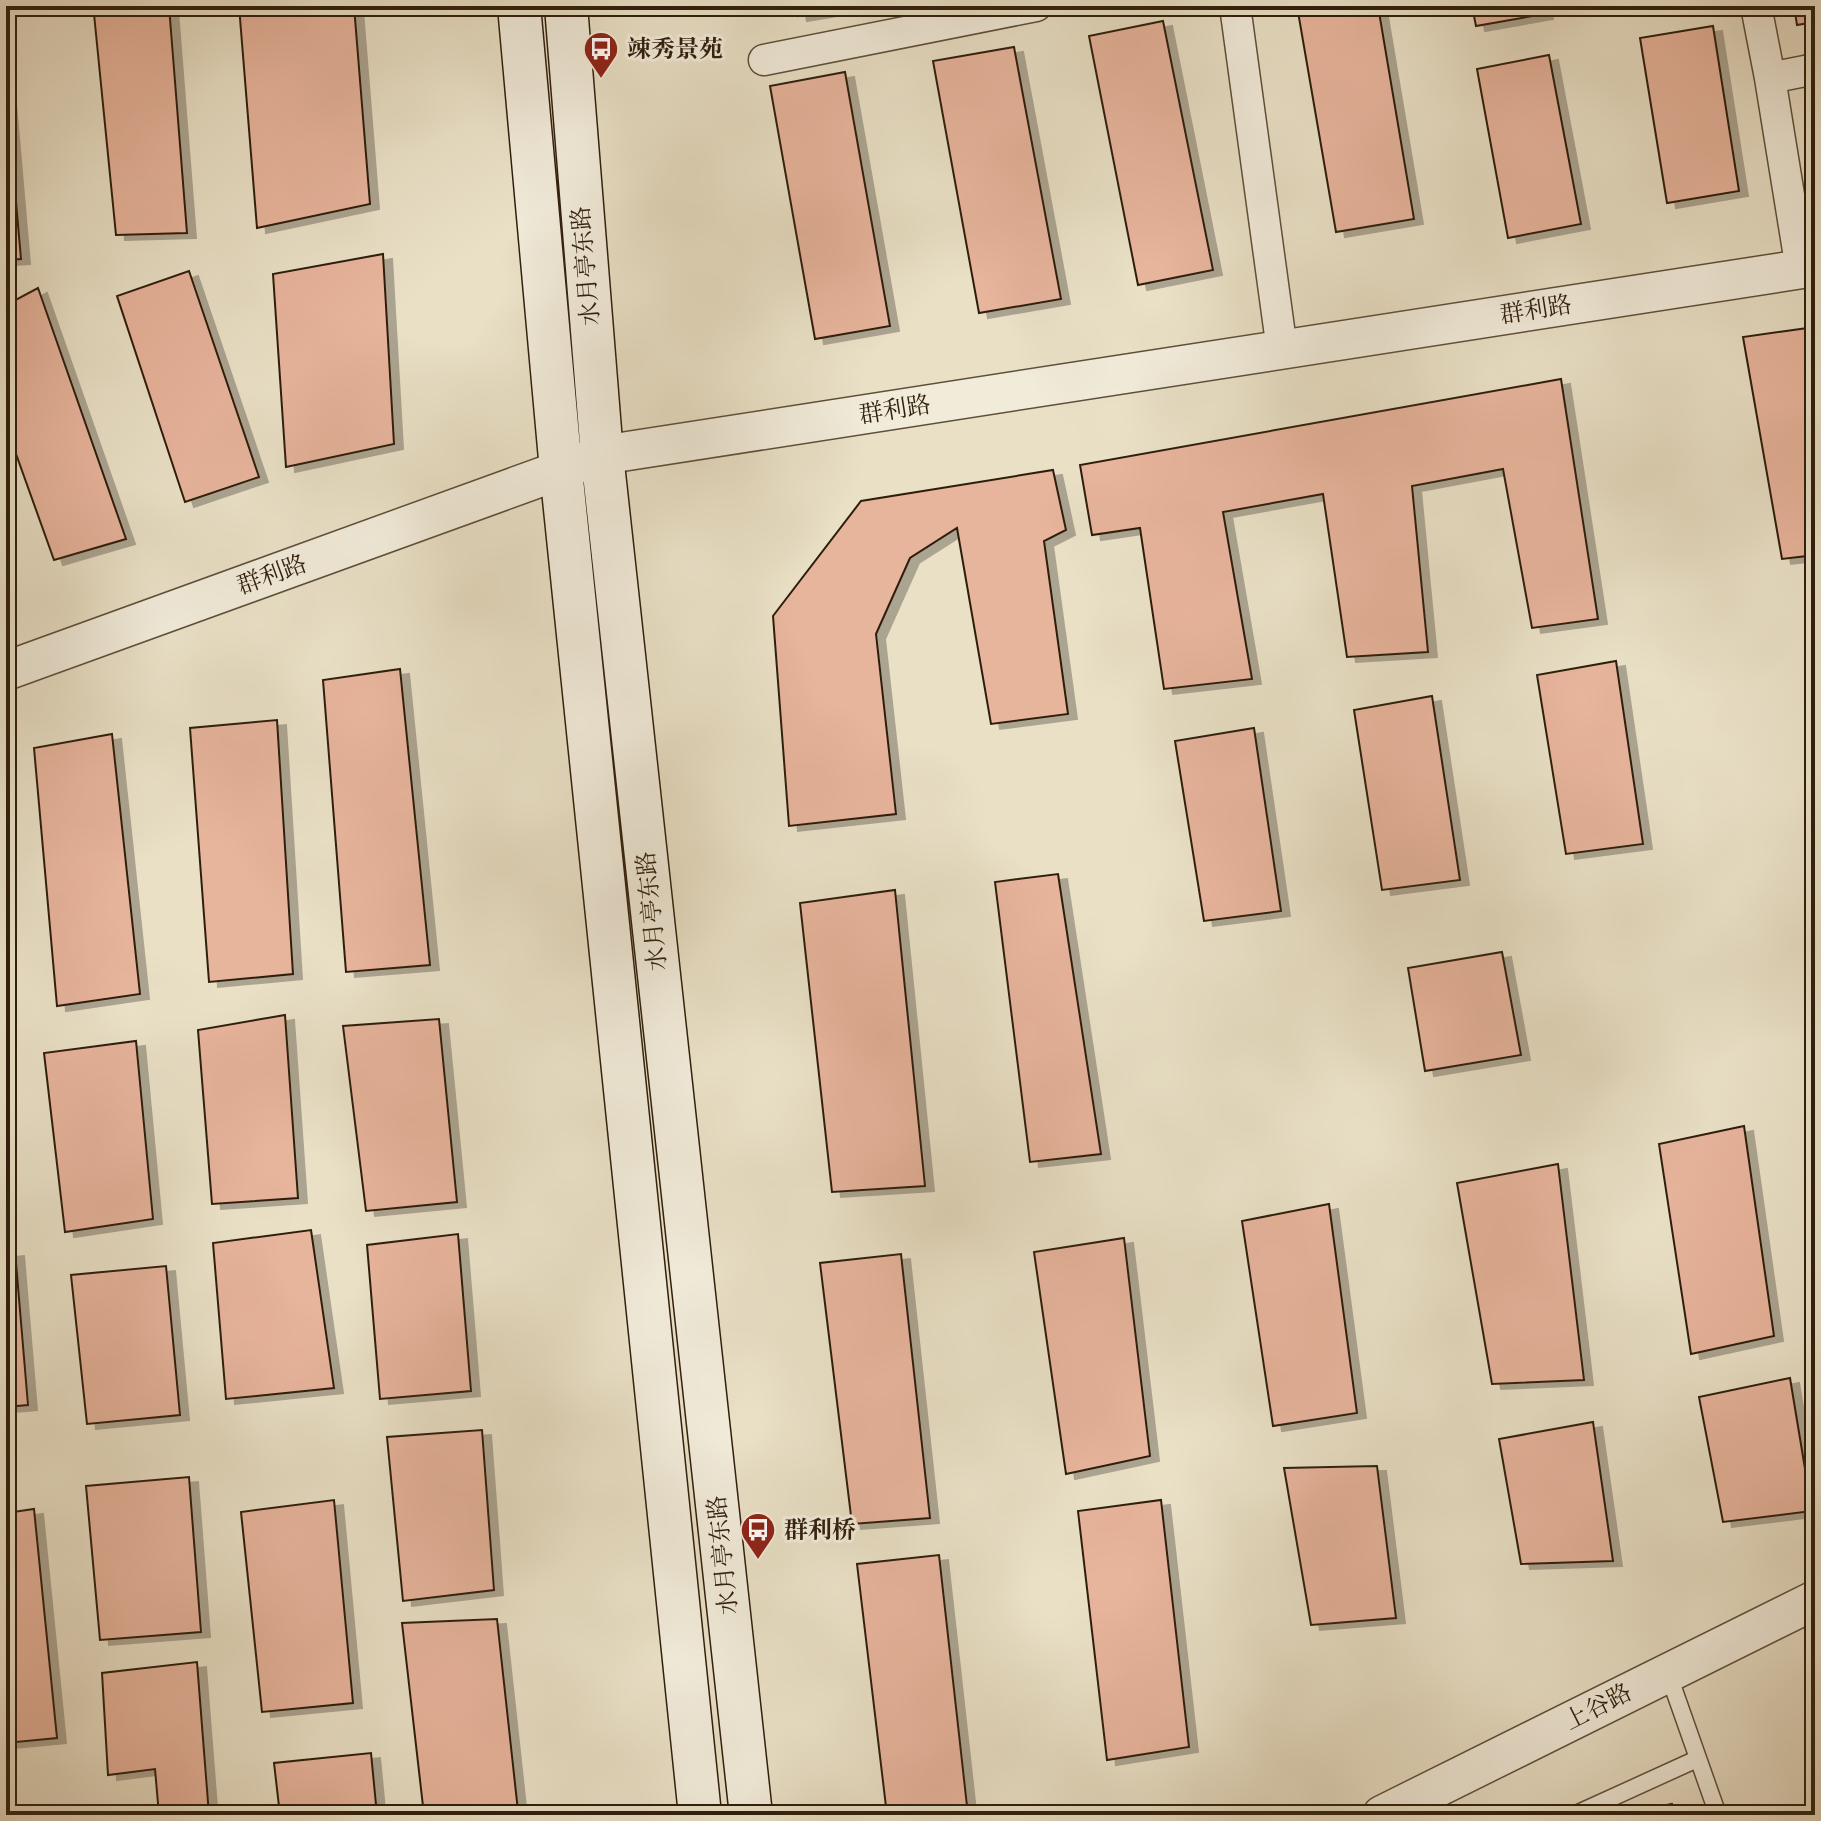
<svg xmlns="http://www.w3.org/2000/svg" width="1821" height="1821" font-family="Cardo,'Noto Serif SC',serif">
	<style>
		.building { fill: #e7b49c; stroke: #2f1f0c; stroke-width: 2; filter: url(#shadow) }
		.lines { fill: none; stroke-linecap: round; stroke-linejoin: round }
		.service-casing { stroke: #5e4f3a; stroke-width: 19 }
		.minor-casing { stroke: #5e4f3a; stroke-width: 33 }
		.tertiary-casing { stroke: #5e4f3a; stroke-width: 41 }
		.secondary-casing { stroke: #2f1f0c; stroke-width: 45 }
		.service { stroke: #f1ebda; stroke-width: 16 }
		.minor { stroke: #f1ebda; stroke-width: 30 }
		.tertiary { stroke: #f1ebda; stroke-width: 38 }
		.secondary { stroke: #f1ebda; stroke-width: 42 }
		.labels { text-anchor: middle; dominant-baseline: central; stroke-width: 6; stroke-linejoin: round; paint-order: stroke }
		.poi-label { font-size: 24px; font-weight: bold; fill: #2f1f0c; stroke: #f1ebda; text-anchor: start }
		.street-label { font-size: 24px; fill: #2f1f0c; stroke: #f1ebda }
	</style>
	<defs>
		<filter id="shadow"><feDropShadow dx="9" dy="5" stdDeviation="0" flood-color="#0004"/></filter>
	</defs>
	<rect width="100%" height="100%" fill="#e9e0c6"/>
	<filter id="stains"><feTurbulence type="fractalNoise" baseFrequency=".0025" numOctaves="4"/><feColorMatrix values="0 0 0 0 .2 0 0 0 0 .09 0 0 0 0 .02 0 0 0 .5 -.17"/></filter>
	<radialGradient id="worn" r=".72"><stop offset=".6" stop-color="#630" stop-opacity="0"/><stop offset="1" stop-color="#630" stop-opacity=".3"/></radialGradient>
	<!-- building -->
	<path class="building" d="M169,6L187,233L116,235L94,14Z
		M239,6H354L370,204L257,228Z
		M796,6H858L798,16Z
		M1297,6H1378L1414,219L1336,232Z
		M1472,6H1542L1544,14L1476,26Z
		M1794,6H1815V22L1797,25Z
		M1163,21L1213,270L1138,285L1089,36Z
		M1713,26L1739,191L1667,203L1640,38Z
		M1014,47L1061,299L979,313L933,61Z
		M1549,55L1581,224L1508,238L1477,69Z
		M845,72L890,326L815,339L770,86Z
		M6,87L21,259L6,260Z
		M383,254L394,444L286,467L273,274Z
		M189,271L259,477L185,502L117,296Z
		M38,288L126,539L54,560L6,426V305Z
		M1815,327V555L1782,559L1743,337Z
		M1561,379L1598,619L1532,628L1503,469L1412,486L1428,652L1347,657L1323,494L1223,512L1252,679L1164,689L1140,528L1092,535L1080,465Z
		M1053,470L1066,530L1044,541L1068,714L991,724L957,528L910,558L876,634L896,814L789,826L773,616L861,501Z
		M1815,628V686L1806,629Z
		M1616,661L1643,844L1566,854L1537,675Z
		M400,669L430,965L346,972L323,680Z
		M1432,696L1460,880L1382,890L1354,710Z
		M277,720L293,974L209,982L190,728Z
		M1254,728L1281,911L1204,921L1175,741Z
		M112,734L140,994L57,1006L34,748Z
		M1058,874L1101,1154L1030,1162L995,882Z
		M895,890L925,1186L832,1192L800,903Z
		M1502,952L1521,1055L1425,1071L1408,968Z
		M285,1015L298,1198L212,1204L198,1030Z
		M439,1019L457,1202L366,1211L343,1026Z
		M136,1041L153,1219L65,1232L44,1053Z
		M1744,1126L1774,1336L1691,1354L1659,1144Z
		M1558,1164L1584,1380L1492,1384L1457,1183Z
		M1329,1204L1357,1413L1273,1426L1242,1221Z
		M311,1230L334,1388L226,1399L213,1243Z
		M458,1234L471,1391L380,1399L367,1245Z
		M1124,1238L1150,1456L1066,1474L1034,1252Z
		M15,1251L28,1405L6,1407V1252Z
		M901,1254L930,1518L852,1524L820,1263Z
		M166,1266L180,1415L87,1424L71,1275Z
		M1790,1378L1812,1511L1723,1522L1699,1397Z
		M1593,1422L1613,1561L1521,1564L1499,1439Z
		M482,1430L494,1590L403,1601L387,1437Z
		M1377,1466L1396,1618L1311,1625L1284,1468Z
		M189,1477L201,1632L100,1640L86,1486Z
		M334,1500L353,1703L262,1712L241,1512Z
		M1161,1500L1189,1747L1107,1760L1078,1511Z
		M34,1509L57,1738L6,1743V1513Z
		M939,1555L968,1815H887L857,1564Z
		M497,1619L518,1811L424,1815L402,1623Z
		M197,1662L209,1815H159L155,1769L108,1775L102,1673Z
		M371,1753L377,1815H280L274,1763Z
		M1672,1804L1677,1815H1622L1647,1809Z"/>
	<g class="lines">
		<defs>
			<path id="service" d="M1668,1673L1718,1815
				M1574,1815L1697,1759"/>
			<path id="minor" d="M1235,6L1282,350
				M1756,6L1770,78L1815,69
				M764,60L1036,6
				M1770,78L1801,269"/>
			<path id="tertiary" d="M6,671L602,455L1815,267
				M1382,1815L1815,1600"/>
			<path id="secondary" d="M519,6L561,470L700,1815
				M566,6L602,455L751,1815"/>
		</defs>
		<!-- service casing -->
		<use href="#service" class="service-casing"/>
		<!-- minor casing -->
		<use href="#minor" class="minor-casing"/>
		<!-- tertiary casing -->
		<use href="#tertiary" class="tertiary-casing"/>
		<!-- secondary casing -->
		<use href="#secondary" class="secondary-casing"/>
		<!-- service -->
		<use href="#service" class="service"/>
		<!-- minor -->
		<use href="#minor" class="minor"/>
		<!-- tertiary -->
		<use href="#tertiary" class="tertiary"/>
		<!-- secondary -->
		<use href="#secondary" class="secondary"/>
	</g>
	<!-- icons -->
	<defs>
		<symbol id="bus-pin" viewBox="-11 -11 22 30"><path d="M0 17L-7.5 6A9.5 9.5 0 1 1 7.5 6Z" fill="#8f2418" stroke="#f1ebda"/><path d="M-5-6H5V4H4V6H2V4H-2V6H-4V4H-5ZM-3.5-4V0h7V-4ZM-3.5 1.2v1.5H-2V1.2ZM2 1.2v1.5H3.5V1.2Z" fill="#fff"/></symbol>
	</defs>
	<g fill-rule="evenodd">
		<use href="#bus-pin" x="581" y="29" width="40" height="54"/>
		<use href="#bus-pin" x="738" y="1510" width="40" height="54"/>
	</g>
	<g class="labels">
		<!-- poi labels -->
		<g class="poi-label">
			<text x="627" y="49">竦秀景苑</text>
			<text x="784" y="1530">群利桥</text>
		</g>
		<!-- street labels -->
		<g class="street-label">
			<text transform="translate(586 266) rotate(-95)">水月亭东路</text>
			<text transform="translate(1536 310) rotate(-9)">群利路</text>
			<text transform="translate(895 410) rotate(-9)">群利路</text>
			<text transform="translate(272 575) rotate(-20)">群利路</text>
			<text transform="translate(652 911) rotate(-96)">水月亭东路</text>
			<text transform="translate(723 1555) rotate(-96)">水月亭东路</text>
			<text transform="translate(1598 1707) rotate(-27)">上谷路</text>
		</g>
	</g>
	<!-- margin -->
	<rect width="1821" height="1821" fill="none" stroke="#e9e0c6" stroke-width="32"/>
	<rect x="8" y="8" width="1805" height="1805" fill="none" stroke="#2f1f0c" stroke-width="4"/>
	<rect x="16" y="16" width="1789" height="1789" fill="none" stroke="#2f1f0c" stroke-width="2"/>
	<rect width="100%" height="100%" filter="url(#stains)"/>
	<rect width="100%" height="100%" fill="url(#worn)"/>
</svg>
